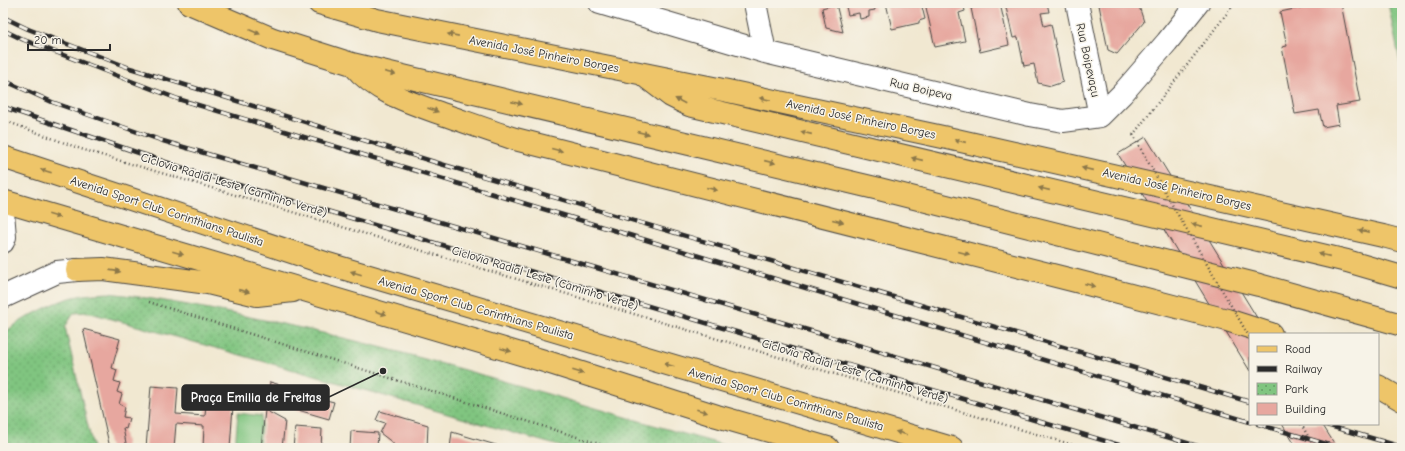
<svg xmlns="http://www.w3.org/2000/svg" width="1405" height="451" font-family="'Comic Neue',sans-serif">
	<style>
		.park { fill: url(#park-dots); stroke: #567856 }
		.garden { fill: #80c580; stroke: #567856 }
		.building { fill: #e7a79f }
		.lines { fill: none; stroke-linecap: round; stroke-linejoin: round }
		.minor-casing { stroke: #494744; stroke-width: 24 }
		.tertiary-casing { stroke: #494744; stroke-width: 24 }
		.primary-casing { stroke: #494744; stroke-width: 24 }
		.trunk-casing { stroke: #494744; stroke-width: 24 }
		.path { stroke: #494744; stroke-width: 2.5; stroke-dasharray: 1 3; stroke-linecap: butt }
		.minor { stroke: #fff; stroke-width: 22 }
		.tertiary { stroke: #fff; stroke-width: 22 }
		.primary { stroke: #eec569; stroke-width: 22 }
		.trunk { stroke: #eec569; stroke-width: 22 }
		.rail-casing { stroke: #2b2b2b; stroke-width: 4.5 }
		.rail { stroke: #f7f3e8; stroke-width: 3; stroke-dasharray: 9; stroke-linecap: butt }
		.path-bridge { stroke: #494744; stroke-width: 2.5; stroke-dasharray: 1 3; stroke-linecap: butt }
		.oneway { fill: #8c784a }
		.labels { text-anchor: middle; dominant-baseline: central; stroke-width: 3; stroke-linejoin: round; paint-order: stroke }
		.street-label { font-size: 12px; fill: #2b2b2b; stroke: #f7f3e8 }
		.leader { fill: none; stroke: #2b2b2b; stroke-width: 1.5 }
		.callout-dot { fill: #2b2b2b; stroke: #f7f3e8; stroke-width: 1.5 }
		.callout { fill: #2b2b2b; stroke: #2b2b2b; stroke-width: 1.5 }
		.callout-label { font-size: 13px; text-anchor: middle; font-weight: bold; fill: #fff }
	</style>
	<defs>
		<pattern id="park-dots" width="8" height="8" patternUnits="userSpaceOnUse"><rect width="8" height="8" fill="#80c580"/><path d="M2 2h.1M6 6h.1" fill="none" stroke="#69a069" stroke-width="1.8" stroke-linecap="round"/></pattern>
	</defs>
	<rect width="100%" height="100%" fill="#f7f3e8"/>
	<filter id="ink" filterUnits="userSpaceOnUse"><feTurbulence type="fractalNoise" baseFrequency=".025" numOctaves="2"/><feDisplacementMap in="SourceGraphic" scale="8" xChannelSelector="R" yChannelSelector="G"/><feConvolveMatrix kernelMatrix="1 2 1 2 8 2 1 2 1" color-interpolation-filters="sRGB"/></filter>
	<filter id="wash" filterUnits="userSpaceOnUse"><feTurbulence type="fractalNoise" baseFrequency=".012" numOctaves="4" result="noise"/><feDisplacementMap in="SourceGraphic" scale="16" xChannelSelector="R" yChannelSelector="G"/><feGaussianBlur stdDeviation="0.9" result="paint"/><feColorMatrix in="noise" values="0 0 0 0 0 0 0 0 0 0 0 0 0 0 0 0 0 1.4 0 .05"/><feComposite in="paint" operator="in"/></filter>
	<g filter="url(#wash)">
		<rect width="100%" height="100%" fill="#f1e8d1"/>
		<!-- park -->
		<path class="park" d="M108,293C154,298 200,307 245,316C411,349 572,403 734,448H566L308,374L87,312L74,313L65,327L93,448H3V335C12,323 58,300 74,297C85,294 96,294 108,293Z"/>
		<!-- garden -->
		<path class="garden" d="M1388,3H1402V72Z
			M238,413L262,416L259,448H235Z"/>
		<g id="blocks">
			<!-- building -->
			<path class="building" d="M845,3H874L875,10L869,11V17L860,19L859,13L848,15Z
				M886,3H921L925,19L919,21V23L892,29Z
				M925,3H963L965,11L959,13L965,41L935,47Z
				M972,3H1000L1009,45L980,52L971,8H973Z
				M1005,3H1047L1049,12L1041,13L1042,17L1044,26L1051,24L1063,82L1051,86L1038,83L1034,64L1024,66L1018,37L1013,38Z
				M1104,3H1138L1144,22L1117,54L1108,50L1099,5L1104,4Z
				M1304,3H1341L1360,102L1336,106L1339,124L1323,127L1319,110L1295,114L1282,47L1287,46L1280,12L1304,7Z
				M836,4L843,32L826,28L822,8Z
				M1146,137L1267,334H1250V371L1118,154Z
				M83,329L120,339L112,368L117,370L114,381L120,383L117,392L122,394L119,404L125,407L123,417L129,418L126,429L123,428L127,448H110Z
				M270,382L326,398V400L334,402L329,419L267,401Z
				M151,386L178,388L176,414L205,416L207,390L234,392L230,448H203L204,426L176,424L174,448H146Z
				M265,410L285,421L282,448H261Z
				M380,411L428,425L427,448H393V443L380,433L385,423L376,420Z
				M1282,424H1322L1337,448H1297Z
				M295,427L322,429L321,448H293Z
				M351,431L378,433L377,448H350Z
				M452,432L506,448H450Z"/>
		</g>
	</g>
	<g filter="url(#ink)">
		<use href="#blocks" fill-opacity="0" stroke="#494744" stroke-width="1"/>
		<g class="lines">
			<defs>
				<path id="minor" d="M600,3L765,52L1030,115L1063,121L1100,116L1122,94L1167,42L1198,3
					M755,3L765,52
					M1077,3L1100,116"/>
				<path id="tertiary" d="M3,212L5,237L3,242
					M3,297L57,272L77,270"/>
				<path id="primary" d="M189,3L273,39L352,64L875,188L1259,285L1402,325
					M319,3L377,20L728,91L952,139L1383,236L1402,241
					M354,66C377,94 415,104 448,116C471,124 493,132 515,139L1080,282L1227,320L1271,334
					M646,77L671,96L689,105L1347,261L1402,277
					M1378,386L1402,400"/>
				<path id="trunk" d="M3,157L325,263L952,448
					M3,201L541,360L717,416L828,448
					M77,270L103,269L208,283L257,295L293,291"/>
			</defs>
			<!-- minor casing -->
			<use href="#minor" class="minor-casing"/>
			<!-- tertiary casing -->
			<use href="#tertiary" class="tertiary-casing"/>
			<!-- primary casing -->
			<use href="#primary" class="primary-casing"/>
			<!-- trunk casing -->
			<use href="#trunk" class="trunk-casing"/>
			<!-- path -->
			<path class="path" d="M3,120L81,149L1083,448
				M1133,135L1235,3
				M149,302L612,448"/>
			<!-- minor -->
			<use href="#minor" class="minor"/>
			<!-- tertiary -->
			<use href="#tertiary" class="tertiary"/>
			<!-- primary -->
			<use href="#primary" class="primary"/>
			<!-- trunk -->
			<use href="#trunk" class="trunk"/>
			<defs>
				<path id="rail" d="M3,17L28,29L130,68L441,164L1250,402
					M3,30L24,40L178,99L1250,422
					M3,80L52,102L163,141L774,320L1204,448
					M3,107L195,172L1129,448
					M1258,424L1340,448
					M1323,424L1402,447"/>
			</defs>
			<!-- rail casing -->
			<use href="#rail" class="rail-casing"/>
			<!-- rail -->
			<use href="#rail" class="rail"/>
			<!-- path-bridge -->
			<path class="path-bridge" d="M1133,135L1174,208L1250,338
				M1301,424L1315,448"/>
		</g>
		<!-- one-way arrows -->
		<defs><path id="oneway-solid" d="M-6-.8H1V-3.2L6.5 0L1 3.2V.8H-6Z"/></defs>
		<g class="oneway">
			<use href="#oneway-solid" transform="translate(255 32) rotate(23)"/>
			<use href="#oneway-solid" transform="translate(453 35) rotate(-169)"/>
			<use href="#oneway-solid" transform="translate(390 73) rotate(13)"/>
			<use href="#oneway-solid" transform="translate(765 99) rotate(-168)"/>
			<use href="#oneway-solid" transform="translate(680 101) rotate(-152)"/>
			<use href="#oneway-solid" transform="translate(517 103) rotate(13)"/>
			<use href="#oneway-solid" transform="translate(433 110) rotate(20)"/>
			<use href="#oneway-solid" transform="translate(643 133) rotate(13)"/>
			<use href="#oneway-solid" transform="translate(806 133) rotate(-167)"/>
			<use href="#oneway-solid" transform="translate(960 141) rotate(-167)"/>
			<use href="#oneway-solid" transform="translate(557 150) rotate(14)"/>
			<use href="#oneway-solid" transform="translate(917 159) rotate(-167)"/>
			<use href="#oneway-solid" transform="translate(770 162) rotate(13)"/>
			<use href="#oneway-solid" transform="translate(1087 169) rotate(-167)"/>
			<use href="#oneway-solid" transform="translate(46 171) rotate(-162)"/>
			<use href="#oneway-solid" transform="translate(712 189) rotate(14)"/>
			<use href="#oneway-solid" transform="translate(1044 189) rotate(-167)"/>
			<use href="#oneway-solid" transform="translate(54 216) rotate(16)"/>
			<use href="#oneway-solid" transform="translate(838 221) rotate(14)"/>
			<use href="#oneway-solid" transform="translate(1197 225) rotate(-167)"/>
			<use href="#oneway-solid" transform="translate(1364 231) rotate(-167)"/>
			<use href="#oneway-solid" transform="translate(178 253) rotate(17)"/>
			<use href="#oneway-solid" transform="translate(964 253) rotate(14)"/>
			<use href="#oneway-solid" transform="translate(1324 255) rotate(-167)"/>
			<use href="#oneway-solid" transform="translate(115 271) rotate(8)"/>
			<use href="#oneway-solid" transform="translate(356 273) rotate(-163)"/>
			<use href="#oneway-solid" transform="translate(1090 285) rotate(14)"/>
			<use href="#oneway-solid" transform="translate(244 291) rotate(13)"/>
			<use href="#oneway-solid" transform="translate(381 313) rotate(16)"/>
			<use href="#oneway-solid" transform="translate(506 350) rotate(16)"/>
			<use href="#oneway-solid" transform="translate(669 365) rotate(-164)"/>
			<use href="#oneway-solid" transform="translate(578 372) rotate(18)"/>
			<use href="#oneway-solid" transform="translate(702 411) rotate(18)"/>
			<use href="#oneway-solid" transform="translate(901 433) rotate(-164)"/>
		</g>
	</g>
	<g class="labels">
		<!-- street labels -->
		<g class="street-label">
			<text transform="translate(544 54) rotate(11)">Avenida José Pinheiro Borges</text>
			<text transform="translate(1088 60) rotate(78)">Rua Boipevaçu</text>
			<text transform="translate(921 89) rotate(13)">Rua Boipeva</text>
			<text transform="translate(861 119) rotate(12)">Avenida José Pinheiro Borges</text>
			<text transform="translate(234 185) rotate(17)">Ciclovia Radial Leste (Caminho Verde)</text>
			<text transform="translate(1177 189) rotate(13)">Avenida José Pinheiro Borges</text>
			<text transform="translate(167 211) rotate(18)">Avenida Sport Club Corinthians Paulista</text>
			<text transform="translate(545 278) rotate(17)">Ciclovia Radial Leste (Caminho Verde)</text>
			<text transform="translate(476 308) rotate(16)">Avenida Sport Club Corinthians Paulista</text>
			<text transform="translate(855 371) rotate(17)">Ciclovia Radial Leste (Caminho Verde)</text>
			<text transform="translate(786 399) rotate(16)">Avenida Sport Club Corinthians Paulista</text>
		</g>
	</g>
	<!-- callouts -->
	<path class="leader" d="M383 371L329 397"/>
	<circle class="callout-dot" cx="383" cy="371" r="4"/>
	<rect class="callout" x="182" y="385" width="147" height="25" rx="4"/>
	<g class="callout-label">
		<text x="256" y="402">Praça Emilia de Freitas</text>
	</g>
	<!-- margin -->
	<rect width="1405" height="451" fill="none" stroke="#f7f3e8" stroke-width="16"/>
	<!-- legend -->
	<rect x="1249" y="333" width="130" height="92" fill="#f7f3e8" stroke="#a5a39c"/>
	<rect x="1257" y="346" width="20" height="6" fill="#eec569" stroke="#a5a39c"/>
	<text x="1285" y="353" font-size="12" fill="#2b2b2b">Road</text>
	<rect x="1257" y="366" width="20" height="6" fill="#2b2b2b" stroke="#a5a39c"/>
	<text x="1285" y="373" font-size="12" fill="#2b2b2b">Railway</text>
	<rect x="1257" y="383" width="20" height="12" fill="url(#park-dots)" stroke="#a5a39c"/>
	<text x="1285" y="393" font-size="12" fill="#2b2b2b">Park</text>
	<rect x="1257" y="403" width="20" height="12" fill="#e7a79f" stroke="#a5a39c"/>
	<text x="1285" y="413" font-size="12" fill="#2b2b2b">Building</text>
	<!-- scale -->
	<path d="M28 44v6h82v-6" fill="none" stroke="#2b2b2b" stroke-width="2"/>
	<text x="34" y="44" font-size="12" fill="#2b2b2b" stroke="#f7f3e8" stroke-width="3" paint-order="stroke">20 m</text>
</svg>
